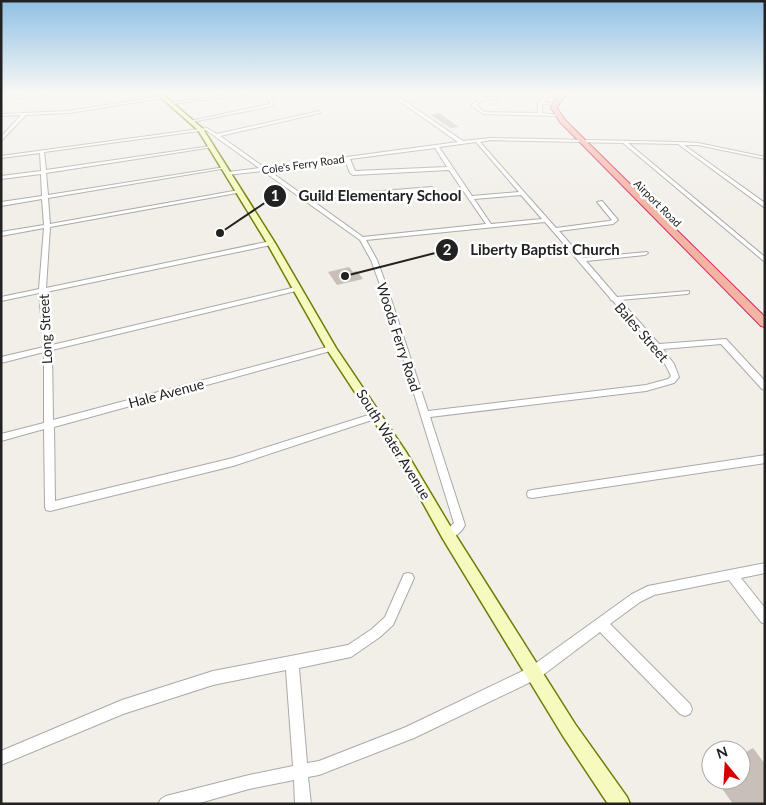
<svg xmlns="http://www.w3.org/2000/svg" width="766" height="805" font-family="Lato,sans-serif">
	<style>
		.building { fill: #c7bfb8 }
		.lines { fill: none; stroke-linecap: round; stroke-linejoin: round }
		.minor-casing { stroke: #a9a9a9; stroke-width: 2 }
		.secondary-casing { stroke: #707d05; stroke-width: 3 }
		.trunk-casing { stroke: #dc2a67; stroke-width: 2 }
		.minor { fill: #fff; fill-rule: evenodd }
		.secondary { fill: #f7fabf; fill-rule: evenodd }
		.trunk { fill: #f2b4a3; fill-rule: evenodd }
		.labels { text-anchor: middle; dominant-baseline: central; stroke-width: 5; stroke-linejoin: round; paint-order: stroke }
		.far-street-label { font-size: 11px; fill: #222; stroke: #fff }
		.street-label { font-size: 14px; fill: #222; stroke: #fff }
		.leader { fill: none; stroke: #222; stroke-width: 2 }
		.callout-dot { fill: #222; stroke: #fff; stroke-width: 2 }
		.mark-label { font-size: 15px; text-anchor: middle; font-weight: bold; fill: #fff }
		.callout-label { font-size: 15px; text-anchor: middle; font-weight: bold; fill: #222; stroke: #fff; stroke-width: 5; stroke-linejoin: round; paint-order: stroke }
	</style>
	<rect width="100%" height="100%" fill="#f2efe9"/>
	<!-- building -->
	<path class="building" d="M439,113L459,127L451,128L431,115Z
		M349,267L353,272L357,271L363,279L337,285L328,272Z
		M753,748L765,764V804H733L716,780H741V755Z"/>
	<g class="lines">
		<defs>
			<path id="minor" d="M40,93H55L1,100V98Z
				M241,93H255L172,104L170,103Z
				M263,93H267L274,101L273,106L192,122L190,121L270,104L271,102Z
				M393,93L463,141L491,138L680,142L698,143L765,157V159L698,145H684L765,203V208L678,144L628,143L765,257V262L623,143L491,140L480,142L556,228L609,221L612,220L597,202L602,201L618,220L613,224L559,231L583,258L647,252L648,253L645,255L586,261L617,297L689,291V293L687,294L620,300L659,344L726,339L765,381V390L762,389L721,344L663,349L674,364L679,377L674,383L646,391L430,417L465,525C462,532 452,541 444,538L443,535L444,532L454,523L382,290L371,260L360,240L263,171L227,175L226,174L229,172L259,168L206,130L44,152L46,170L211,146L213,147L46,173L48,195L225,167L227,168L48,198L50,224L239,190L242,192L50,227L46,288L271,241L274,243L271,245L46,292L52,345L296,287L299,289L296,291L52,350L53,420L331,346L335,348L334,350L54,427L55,501L233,458L378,412L382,415L381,417L233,466L50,511L46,510L45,507L44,429L1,441V434L44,423V352L1,363V357L44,347L39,293L1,301V297L39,289L44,228L1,236V232L44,225L42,199L1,206V202L42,196L41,174L1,179V176L41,171L40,153L1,158V156L207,128L217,134L319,111L320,113L220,136L265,168L458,142L388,93ZM476,142L519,192L472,196L439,147ZM435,148L447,167L355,171L350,159ZM345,160L350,173L353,175L449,170L486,224L363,237L310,199L432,191L435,189L432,187L306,197L268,170ZM521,195L542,219L491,224L474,199ZM545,222L610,298L611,300L613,301C633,324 660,349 671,376L668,379L646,385L428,411L388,290L377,260L366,240Z
				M472,93H477L483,98L497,97L499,98L483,100L476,105L484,112L538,113V103L545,96L540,93H545L549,96L544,102L557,104L555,105L542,104V113L559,115L557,116L483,114L471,105L480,99Z
				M163,96L164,98L69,113L26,115L1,141V137L21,115L1,116V114L69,111Z
				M765,455V463L532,498L528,497L527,494L528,491L532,490Z
				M765,563V573L741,578L765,608V624L761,622L729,580L654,595L640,602L610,624L690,704L692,709L690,714L685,716L680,714L600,632L539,678L414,738L319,775L308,777L311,804H295L294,780L249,789L196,804H158L161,799L166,796L249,775L293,766L286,670L213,685L123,714L1,765V751L122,700L213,671L348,645L372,629L385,617L404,574L408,573L412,574L414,578L393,625L380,637L351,657L299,668L307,763L319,761L406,727L529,668L632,594L648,586Z"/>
			<path id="secondary" d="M156,93H161L203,129L275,243L336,348L406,452L453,531L575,724L627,797L630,804H608L563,736L443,539L398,458L326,348L267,243L198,130Z"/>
			<path id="trunk" d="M562,93H569L560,102L557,108L565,120L765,317V327L761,326L560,122L551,108L555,100Z"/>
		</defs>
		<!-- minor casing -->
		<use href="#minor" class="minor-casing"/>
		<!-- secondary casing -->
		<use href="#secondary" class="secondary-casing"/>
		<!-- trunk casing -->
		<use href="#trunk" class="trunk-casing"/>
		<!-- minor -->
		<use href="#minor" class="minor"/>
		<!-- secondary -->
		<use href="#secondary" class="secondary"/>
		<!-- trunk -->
		<use href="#trunk" class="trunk"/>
	</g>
	<!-- sky -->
	<linearGradient id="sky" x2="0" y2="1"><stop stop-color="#8fc0e4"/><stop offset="0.45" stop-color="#f9f8f5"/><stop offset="1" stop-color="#f9f8f5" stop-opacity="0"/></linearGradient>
	<rect width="766" height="206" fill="url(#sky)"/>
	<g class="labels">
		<!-- far-street labels -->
		<g class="far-street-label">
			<text transform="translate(303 164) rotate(-8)">Cole's Ferry Road</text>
			<text transform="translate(658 203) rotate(45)">Airport Road</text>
		</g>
		<!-- street labels -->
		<g class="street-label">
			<text transform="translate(45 329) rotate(-93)">Long Street</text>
			<text transform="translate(642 332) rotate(49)">Bales Street</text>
			<text transform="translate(399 337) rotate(72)">Woods Ferry Road</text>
			<text transform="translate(166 393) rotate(-15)">Hale Avenue</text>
			<text transform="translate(394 444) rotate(58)">South Water Avenue</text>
		</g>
	</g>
	<!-- callouts -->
	<path class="leader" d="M220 233L275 196M345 276L447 250"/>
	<g class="callout-dot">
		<circle cx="220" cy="233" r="5"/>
		<circle cx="345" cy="276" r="5"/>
		<circle cx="275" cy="196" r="12"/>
		<circle cx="447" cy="250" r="12"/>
	</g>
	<g class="mark-label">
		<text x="275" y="201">1</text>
		<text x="447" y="255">2</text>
	</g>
	<g class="callout-label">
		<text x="380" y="201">Guild Elementary School</text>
		<text x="545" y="255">Liberty Baptist Church</text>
	</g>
	<!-- border -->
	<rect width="766" height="805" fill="none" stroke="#222222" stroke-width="5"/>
	<!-- north arrow -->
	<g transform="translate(726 765) rotate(342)"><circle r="24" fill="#ffffff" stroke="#a7a7a7"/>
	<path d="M0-4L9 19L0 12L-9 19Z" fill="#d40000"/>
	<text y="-8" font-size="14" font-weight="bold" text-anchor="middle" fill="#222222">N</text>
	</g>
</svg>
